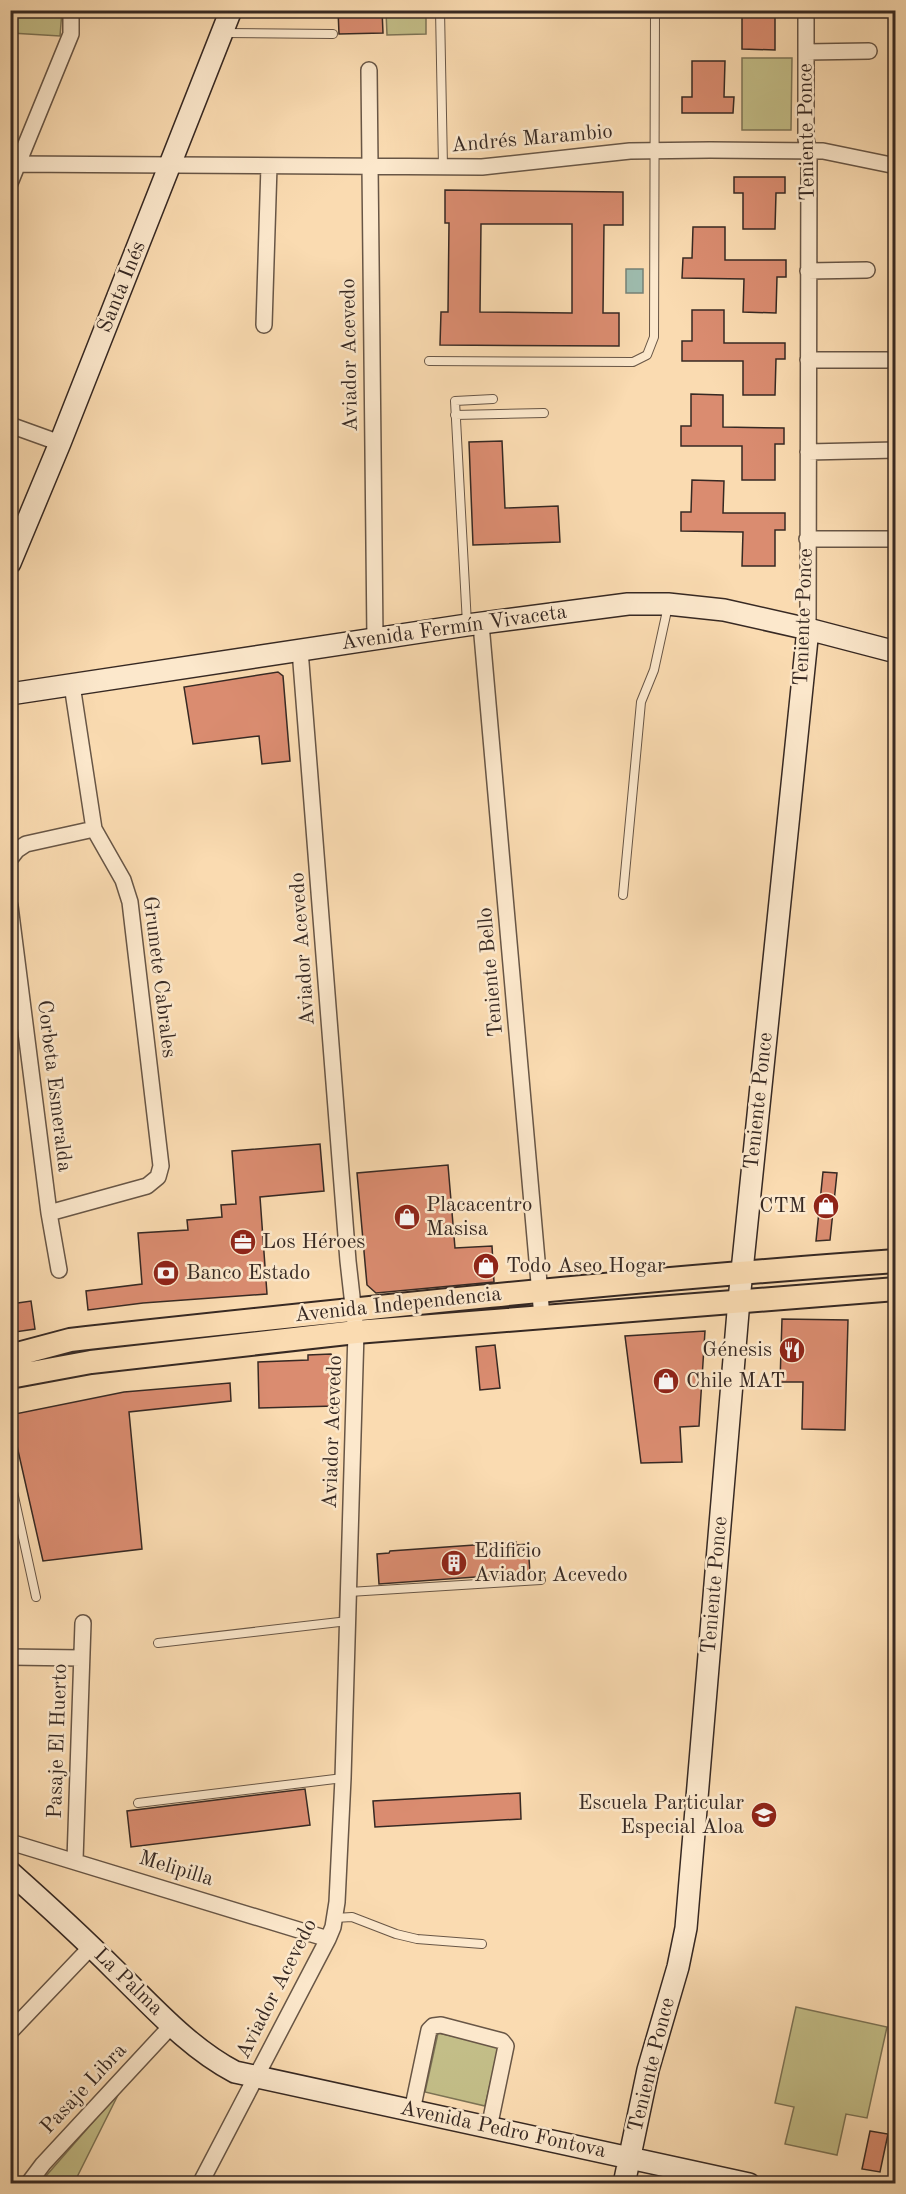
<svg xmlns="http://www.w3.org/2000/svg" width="906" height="2194" font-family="'Old Standard TT',serif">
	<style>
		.green { fill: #c3be88; stroke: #7d7456; stroke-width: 1.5 }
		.water { fill: #9ebbad; stroke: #758176; stroke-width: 1.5 }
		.building { fill: #da8c70; stroke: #372923; stroke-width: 1.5; fill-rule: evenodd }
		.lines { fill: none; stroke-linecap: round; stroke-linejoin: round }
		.lane-casing { stroke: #685646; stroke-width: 10 }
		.street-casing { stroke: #685646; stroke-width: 18 }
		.secondary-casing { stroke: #372923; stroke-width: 24 }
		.primary-casing { stroke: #372923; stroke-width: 26 }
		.lane { stroke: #fce8cc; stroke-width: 8 }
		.street { stroke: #fce8cc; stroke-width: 15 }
		.secondary { stroke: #fce8cc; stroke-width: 21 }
		.primary { stroke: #fadbb1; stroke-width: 22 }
		.labels { text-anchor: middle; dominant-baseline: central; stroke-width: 5; stroke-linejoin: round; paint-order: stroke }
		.street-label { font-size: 21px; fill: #372923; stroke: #fce8cc }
		.poi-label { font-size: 21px; fill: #372923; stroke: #fce8cc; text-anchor: start }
	</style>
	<rect width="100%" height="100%" fill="#fadbb1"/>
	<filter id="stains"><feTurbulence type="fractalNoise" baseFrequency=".00333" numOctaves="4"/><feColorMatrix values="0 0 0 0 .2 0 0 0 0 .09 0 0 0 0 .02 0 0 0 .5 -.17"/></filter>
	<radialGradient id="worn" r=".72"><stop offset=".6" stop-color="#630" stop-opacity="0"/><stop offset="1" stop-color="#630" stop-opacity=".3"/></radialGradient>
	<!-- green -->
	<path class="green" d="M10,11H62L60,36L11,33Z
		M386,11H426V34L387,35Z
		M742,58H792L791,130H742Z
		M796,2007L887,2027L867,2118L846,2114L837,2155L785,2144L794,2107L775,2103Z
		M438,2033L499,2046L485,2106L425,2092Z
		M120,2091L74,2183L39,2184Z"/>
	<!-- water -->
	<path class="water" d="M626,269H643V293H626Z"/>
	<!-- building -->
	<path class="building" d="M338,10H382L383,33L339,34Z
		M742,10H775V50L742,49Z
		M692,61H725L724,97H734L733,113H682V97H692Z
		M734,177H785V193H776L775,229H743V193H734Z
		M445,190L623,192V225H604L603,313H619V346L440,345L441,312H448L449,223H445ZM481,224H572V313L480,312Z
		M693,227H725V260H786V277H777L776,313L743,312L744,279L682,278L683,258H692Z
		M692,310H724V343H785V359H776L775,395H743V361H682V341H692Z
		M691,394L723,395V427L784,428V444H775V480H742V446H681V426H691Z
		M502,441L505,508L558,506L560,542L473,545L469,442Z
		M692,480L724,481L723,513H785V530H775V566H742L743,532L681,531V512H691Z
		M278,672L283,676L290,761L262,764L259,736L193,744L184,687Z
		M320,1144L324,1191L260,1197L267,1294L143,1303L88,1310L86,1291L142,1284L138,1233L188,1230L187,1220L222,1217L221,1205L236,1204L232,1151Z
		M448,1165L455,1248L492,1246L494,1282L376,1293L367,1285L357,1173Z
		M823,1172L837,1173L830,1240L816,1241Z
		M31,1301L35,1329L15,1332L11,1304Z
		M782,1319L848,1320L845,1430L802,1429L803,1382H780Z
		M705,1331L699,1426L680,1427L682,1462L641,1463L625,1336Z
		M495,1345L500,1388L480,1390L476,1347Z
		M331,1354L334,1361L335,1406L259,1408L258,1362L308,1360V1355Z
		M230,1383L231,1401L129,1412L142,1549L43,1561L10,1415L124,1392Z
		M516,1542V1545L528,1544L530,1573L379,1584L377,1554L389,1553L390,1551Z
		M305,1789L310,1825L131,1847L127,1811Z
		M520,1793L521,1819L375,1827L373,1801Z
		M870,2131L888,2134L880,2172L862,2169Z"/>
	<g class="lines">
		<defs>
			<path id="lane" d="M440,10L443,167
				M224,33L333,34
				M429,361L633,362L647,355L654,337L655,10
				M455,415L544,413
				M467,624L455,401L493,399
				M623,895L641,702L654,670L668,606
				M10,1478L36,1597
				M349,1592L541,1580
				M158,1643L348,1621
				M138,1803L343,1778
				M335,1918L352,1917L396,1934L417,1939L482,1944"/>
			<path id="street" d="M806,10V139L809,151L808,629
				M806,52L869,51
				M369,70L375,639
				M10,164L482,167L630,151L710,150L823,151L896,166
				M10,183L71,34V10
				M808,271L867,270
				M264,325L269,166
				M808,360H887
				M10,425L60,443
				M808,452L896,450
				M807,539H896
				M481,624L542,1317
				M10,859L17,850L26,844L94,829
				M10,906L49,1213L59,1270
				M49,1213L147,1186L158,1177L161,1166L130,902L123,880L94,829L72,685
				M10,1657L81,1658
				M10,1842L328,1939
				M75,1860L83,1623
				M10,2032L92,1946
				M412,2111L429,2030L433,2026L441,2025L502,2041L506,2046L489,2128
				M28,2184L43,2164L172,2025
				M200,2184L328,1939L333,1927L337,1902L343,1778L356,1332L348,1261L300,650"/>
			<path id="secondary" d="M10,563L60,443L231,10
				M10,694L467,625L628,604H668L724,610L808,629L896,652
				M10,1872C46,1904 81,1936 115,1970C152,2006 189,2048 235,2072L749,2184
				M624,2184L648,2070L678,1967L686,1928L739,1300L808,629"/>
			<path id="primary" d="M10,1356L70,1340L87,1338C356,1309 625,1280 896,1261
				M10,1377L91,1362L356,1332L896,1289"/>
		</defs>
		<!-- lane casing -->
		<use href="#lane" class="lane-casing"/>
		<!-- street casing -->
		<use href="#street" class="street-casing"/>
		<!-- secondary casing -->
		<use href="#secondary" class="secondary-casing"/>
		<!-- primary casing -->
		<use href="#primary" class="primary-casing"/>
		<!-- lane -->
		<use href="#lane" class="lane"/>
		<!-- street -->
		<use href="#street" class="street"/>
		<!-- secondary -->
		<use href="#secondary" class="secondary"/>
		<!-- primary -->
		<use href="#primary" class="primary"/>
	</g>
	<!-- icons -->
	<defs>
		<symbol id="shop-disc" viewBox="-11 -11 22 22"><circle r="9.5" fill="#8f2418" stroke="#fce8cc"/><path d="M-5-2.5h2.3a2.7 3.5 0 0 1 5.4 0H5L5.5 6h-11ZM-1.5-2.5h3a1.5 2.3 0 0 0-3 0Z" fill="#fff"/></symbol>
		<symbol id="office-disc" viewBox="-11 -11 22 22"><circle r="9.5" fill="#8f2418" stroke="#fce8cc"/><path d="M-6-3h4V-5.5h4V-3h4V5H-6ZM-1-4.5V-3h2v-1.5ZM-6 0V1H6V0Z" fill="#fff"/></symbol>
		<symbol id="bank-disc" viewBox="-11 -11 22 22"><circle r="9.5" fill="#8f2418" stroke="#fce8cc"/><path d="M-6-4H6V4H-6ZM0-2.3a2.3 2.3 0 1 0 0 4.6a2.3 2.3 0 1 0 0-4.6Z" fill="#fff"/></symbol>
		<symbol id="restaurant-disc" viewBox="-11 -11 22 22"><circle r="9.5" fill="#8f2418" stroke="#fce8cc"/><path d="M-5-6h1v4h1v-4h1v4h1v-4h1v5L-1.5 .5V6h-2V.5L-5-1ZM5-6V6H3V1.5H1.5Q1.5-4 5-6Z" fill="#fff"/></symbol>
		<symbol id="building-disc" viewBox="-11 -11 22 22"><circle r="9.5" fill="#8f2418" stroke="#fce8cc"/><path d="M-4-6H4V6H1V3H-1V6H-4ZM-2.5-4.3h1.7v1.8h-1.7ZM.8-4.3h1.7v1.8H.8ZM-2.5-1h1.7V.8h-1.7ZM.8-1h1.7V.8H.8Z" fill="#fff"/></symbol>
		<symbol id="school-disc" viewBox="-11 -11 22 22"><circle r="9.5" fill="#8f2418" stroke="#fce8cc"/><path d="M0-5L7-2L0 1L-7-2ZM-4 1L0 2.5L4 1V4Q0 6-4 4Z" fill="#fff"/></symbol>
	</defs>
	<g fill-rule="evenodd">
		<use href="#shop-disc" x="811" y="1191" width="30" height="30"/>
		<use href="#shop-disc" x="392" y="1202" width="30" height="30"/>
		<use href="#office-disc" x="228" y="1227" width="30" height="30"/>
		<use href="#shop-disc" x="471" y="1251" width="30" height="30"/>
		<use href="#bank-disc" x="151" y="1258" width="30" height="30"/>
		<use href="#restaurant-disc" x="777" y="1335" width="30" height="30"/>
		<use href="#shop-disc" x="651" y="1366" width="30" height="30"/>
		<use href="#building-disc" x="439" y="1548" width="30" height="30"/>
		<use href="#school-disc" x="749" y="1800" width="30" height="30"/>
	</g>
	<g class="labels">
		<!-- street labels -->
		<g class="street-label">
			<text transform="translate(807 132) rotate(-91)">Teniente Ponce</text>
			<text transform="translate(532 139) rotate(-5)">Andrés Marambio</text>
			<text transform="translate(122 287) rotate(-68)">Santa Inés</text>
			<text transform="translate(350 355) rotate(-91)">Aviador Acevedo</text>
			<text transform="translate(804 617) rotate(-88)">Teniente Ponce</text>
			<text transform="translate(454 628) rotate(-8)">Avenida Fermín Vivaceta</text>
			<text transform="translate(303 949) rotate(-94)">Aviador Acevedo</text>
			<text transform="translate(491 972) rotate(-95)">Teniente Bello</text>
			<text transform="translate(159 977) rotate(83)">Grumete Cabrales</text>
			<text transform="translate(54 1086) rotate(83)">Corbeta Esmeralda</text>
			<text transform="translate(759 1101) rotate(-84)">Teniente Ponce</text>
			<text transform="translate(398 1305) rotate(-6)">Avenida Independencia</text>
			<text transform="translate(333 1432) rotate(-88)">Aviador Acevedo</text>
			<text transform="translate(715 1585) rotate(-85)">Teniente Ponce</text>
			<text transform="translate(58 1741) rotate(-88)">Pasaje El Huerto</text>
			<text transform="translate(176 1869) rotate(17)">Melipilla</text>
			<text transform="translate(128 1982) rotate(44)">La Palma</text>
			<text transform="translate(277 1989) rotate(-63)">Aviador Acevedo</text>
			<text transform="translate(652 2065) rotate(-76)">Teniente Ponce</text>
			<text transform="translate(84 2089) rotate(-47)">Pasaje Libra</text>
			<text transform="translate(503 2130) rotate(12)">Avenida Pedro Fontova</text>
		</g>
		<!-- poi labels -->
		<g class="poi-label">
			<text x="426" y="1205">Placacentro<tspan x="426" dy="24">Masisa</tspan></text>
			<text x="806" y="1206" text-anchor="end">CTM</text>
			<text x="262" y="1242">Los Héroes</text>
			<text x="506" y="1266">Todo Aseo Hogar</text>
			<text x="186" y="1273">Banco Estado</text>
			<text x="772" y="1350" text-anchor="end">Génesis</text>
			<text x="686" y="1381">Chile MAT</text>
			<text x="474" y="1551">Edificio<tspan x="474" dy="24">Aviador Acevedo</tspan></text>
			<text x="744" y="1803" text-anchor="end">Escuela Particular<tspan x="744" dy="24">Especial Aloa</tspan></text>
		</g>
	</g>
	<!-- margin -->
	<rect width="906" height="2194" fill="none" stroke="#fadbb1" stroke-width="36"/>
	<rect x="12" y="12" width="882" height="2170" fill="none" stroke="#372923" stroke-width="3"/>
	<rect x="18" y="18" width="870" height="2158" fill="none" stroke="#372923" stroke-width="1.5"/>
	<rect width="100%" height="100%" filter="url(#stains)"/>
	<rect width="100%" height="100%" fill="url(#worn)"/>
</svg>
